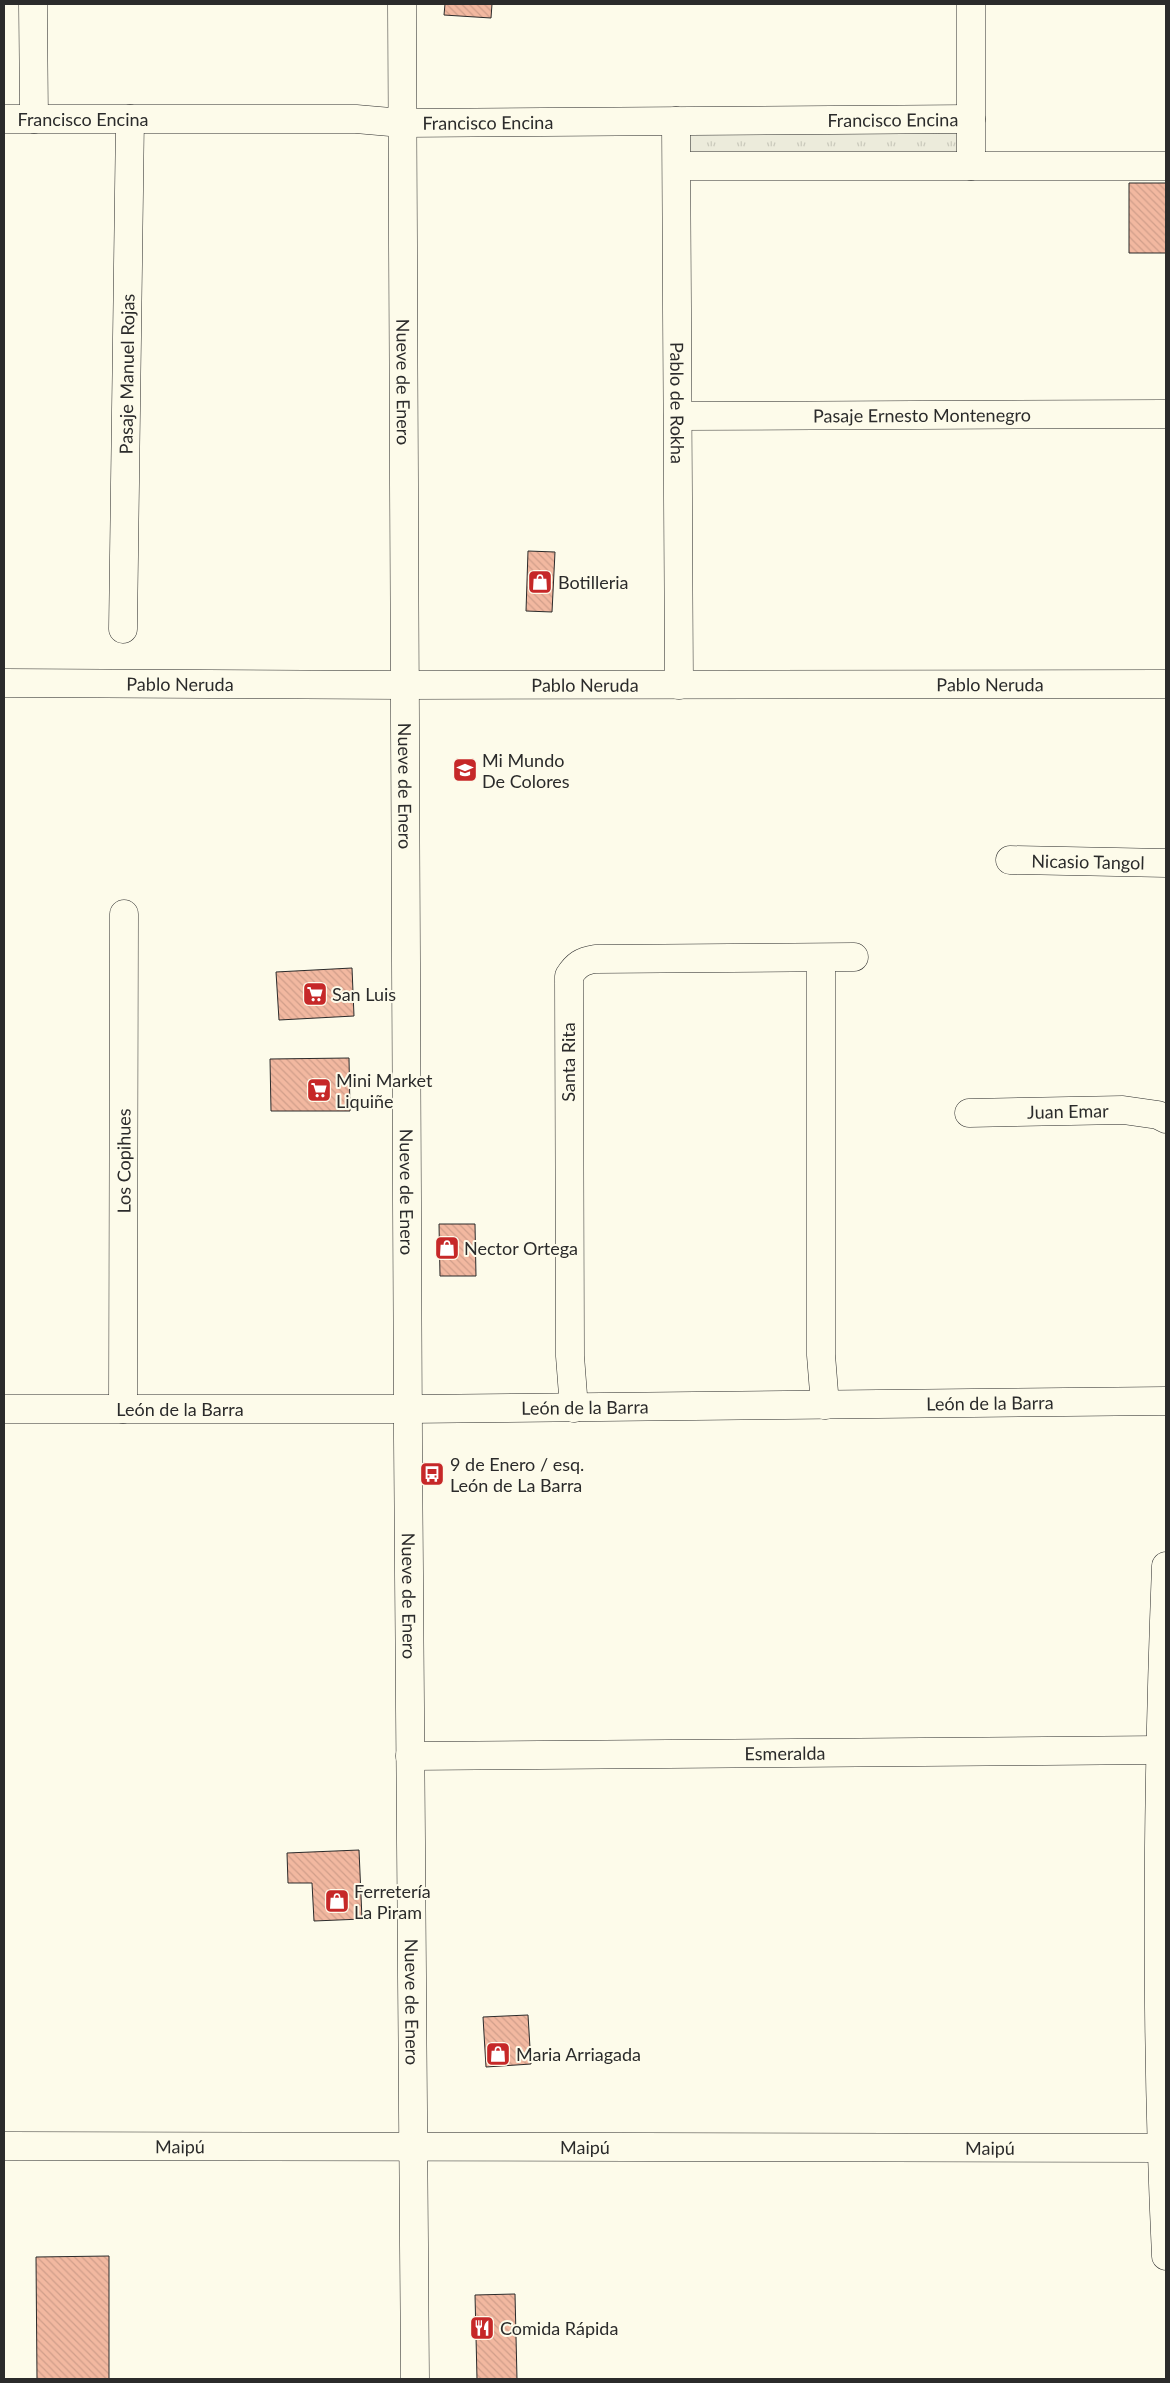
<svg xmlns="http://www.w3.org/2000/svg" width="1170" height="2383" font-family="Lato,sans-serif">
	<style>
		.grass { fill: url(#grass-tufts); stroke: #74746e }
		.building { fill: url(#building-back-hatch); stroke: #2b2b2b }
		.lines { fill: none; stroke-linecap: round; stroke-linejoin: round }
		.street-casing { stroke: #2b2b2b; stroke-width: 29 }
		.street { stroke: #fdfbea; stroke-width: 28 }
		.labels { text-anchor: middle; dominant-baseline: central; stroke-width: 4; stroke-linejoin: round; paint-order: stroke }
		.street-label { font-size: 18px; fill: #2b2b2b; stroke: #fdfbea }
		.poi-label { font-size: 18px; fill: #2b2b2b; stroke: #fdfbea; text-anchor: start }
	</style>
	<defs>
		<pattern id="grass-tufts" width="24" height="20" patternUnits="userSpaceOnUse" patternTransform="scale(1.25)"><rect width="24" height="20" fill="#ecebdb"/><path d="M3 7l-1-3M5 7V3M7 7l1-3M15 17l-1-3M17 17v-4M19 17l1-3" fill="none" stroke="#cbcabc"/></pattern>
		<pattern id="building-back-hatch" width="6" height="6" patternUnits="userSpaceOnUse" patternTransform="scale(1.25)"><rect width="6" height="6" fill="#f2b8a0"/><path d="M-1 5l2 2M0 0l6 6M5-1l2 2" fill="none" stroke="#d09e8a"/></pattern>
	</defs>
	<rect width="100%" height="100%" fill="#fdfbea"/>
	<!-- grass -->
	<path class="grass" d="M959,128V158L689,159V129Z"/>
	<!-- building -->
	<path class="building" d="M445,4H492L491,18L444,15Z
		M1129,183H1166V253H1129Z
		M528,551L555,552L552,612L526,611Z
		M352,968L354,1016L279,1020L276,972Z
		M349,1058L350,1111H271L270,1059Z
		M439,1224H475L476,1276H440Z
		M359,1850L362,1919L314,1921L312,1883H288L287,1853Z
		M528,2015L531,2064L486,2067L483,2017Z
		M109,2256V2379H37L36,2257Z
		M515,2294L517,2379H477L475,2295Z"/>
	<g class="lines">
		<defs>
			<g id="street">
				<path d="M33,4L34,119"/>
				<path id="s1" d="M402,4L408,1439L415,2379"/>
				<path id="s2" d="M4,119H356L402,123L971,119"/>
				<path id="s3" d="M676,121L679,685"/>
				<path d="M677,166H1166"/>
				<path d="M971,166V4"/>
				<path id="s4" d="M678,416L1166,414"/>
				<path id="s5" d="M123,629L130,119"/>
				<path id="s6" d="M4,683L404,685L1166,684"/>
				<path id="s7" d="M1010,860L1166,863"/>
				<path d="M821,958V1355L825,1405"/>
				<path id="s8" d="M969,1113L1123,1110L1158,1115L1166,1119"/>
				<path d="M574,1408L570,1356L569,976C576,965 582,961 595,959L854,957"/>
				<path id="s9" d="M4,1409H408L1166,1401"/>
				<path id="s10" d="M123,1409L124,914"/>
				<path d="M1166,1566C1157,1796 1155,2026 1166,2256"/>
				<path id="s11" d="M410,1756L1160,1750"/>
				<path id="s12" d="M4,2146L1166,2148"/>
			</g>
		</defs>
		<!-- street casing -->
		<use href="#street" class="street-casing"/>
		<!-- street -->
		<use href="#street" class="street"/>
	</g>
	<!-- icons -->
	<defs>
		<symbol id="shop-square" viewBox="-11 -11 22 22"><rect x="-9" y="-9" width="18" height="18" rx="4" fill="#c62828" stroke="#fdfbea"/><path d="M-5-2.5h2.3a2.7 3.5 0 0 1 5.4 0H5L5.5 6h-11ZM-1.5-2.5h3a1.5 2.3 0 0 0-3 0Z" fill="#fff"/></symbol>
		<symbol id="school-square" viewBox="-11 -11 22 22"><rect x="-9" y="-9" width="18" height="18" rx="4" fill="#c62828" stroke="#fdfbea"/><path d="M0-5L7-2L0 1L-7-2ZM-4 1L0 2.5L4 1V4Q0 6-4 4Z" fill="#fff"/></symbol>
		<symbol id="supermarket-square" viewBox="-11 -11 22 22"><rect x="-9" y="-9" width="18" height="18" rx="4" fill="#c62828" stroke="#fdfbea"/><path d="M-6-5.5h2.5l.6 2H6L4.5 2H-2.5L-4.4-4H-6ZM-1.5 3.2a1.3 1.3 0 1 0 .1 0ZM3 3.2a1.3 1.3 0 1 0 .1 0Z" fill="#fff"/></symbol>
		<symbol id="bus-square" viewBox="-11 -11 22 22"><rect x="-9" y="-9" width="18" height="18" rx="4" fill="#c62828" stroke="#fdfbea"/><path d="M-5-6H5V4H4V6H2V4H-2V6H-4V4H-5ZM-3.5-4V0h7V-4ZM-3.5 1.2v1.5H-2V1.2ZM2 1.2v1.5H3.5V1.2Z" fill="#fff"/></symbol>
		<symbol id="restaurant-square" viewBox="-11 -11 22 22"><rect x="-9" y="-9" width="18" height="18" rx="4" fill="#c62828" stroke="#fdfbea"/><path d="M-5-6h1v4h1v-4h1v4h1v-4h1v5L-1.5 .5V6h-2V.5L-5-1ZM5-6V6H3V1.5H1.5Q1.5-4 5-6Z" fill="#fff"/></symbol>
	</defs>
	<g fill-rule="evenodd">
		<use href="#shop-square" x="526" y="568" width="28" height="28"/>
		<use href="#school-square" x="451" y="756" width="28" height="28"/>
		<use href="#supermarket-square" x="301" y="980" width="28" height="28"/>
		<use href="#supermarket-square" x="305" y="1076" width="28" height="28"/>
		<use href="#shop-square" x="433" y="1234" width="28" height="28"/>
		<use href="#bus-square" x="418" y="1460" width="28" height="28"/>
		<use href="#shop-square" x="323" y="1887" width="28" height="28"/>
		<use href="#shop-square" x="484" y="2040" width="28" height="28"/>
		<use href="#restaurant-square" x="468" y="2314" width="28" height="28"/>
	</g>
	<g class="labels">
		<!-- street labels -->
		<g class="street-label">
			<text stroke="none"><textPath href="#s2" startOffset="79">Francisco Encina</textPath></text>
			<text stroke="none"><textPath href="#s2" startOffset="889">Francisco Encina</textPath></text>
			<text stroke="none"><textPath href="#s2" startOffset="484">Francisco Encina</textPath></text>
			<text stroke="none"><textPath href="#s5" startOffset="255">Pasaje Manuel Rojas</textPath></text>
			<text stroke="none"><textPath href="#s1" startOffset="378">Nueve de Enero</textPath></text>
			<text stroke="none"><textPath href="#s3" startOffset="282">Pablo de Rokha</textPath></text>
			<text stroke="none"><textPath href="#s4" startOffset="244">Pasaje Ernesto Montenegro</textPath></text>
			<text stroke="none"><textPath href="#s6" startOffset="176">Pablo Neruda</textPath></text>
			<text stroke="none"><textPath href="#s6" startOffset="986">Pablo Neruda</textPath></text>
			<text stroke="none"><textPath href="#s6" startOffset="581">Pablo Neruda</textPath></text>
			<text stroke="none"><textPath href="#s1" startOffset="782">Nueve de Enero</textPath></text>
			<text stroke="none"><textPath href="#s7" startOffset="78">Nicasio Tangol</textPath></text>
			<text transform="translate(568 1062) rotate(-90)">Santa Rita</text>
			<text stroke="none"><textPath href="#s8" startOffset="99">Juan Emar</textPath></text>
			<text stroke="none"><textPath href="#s10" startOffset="248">Los Copihues</textPath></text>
			<text stroke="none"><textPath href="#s1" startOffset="1188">Nueve de Enero</textPath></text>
			<text stroke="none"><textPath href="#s9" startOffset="986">León de la Barra</textPath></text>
			<text stroke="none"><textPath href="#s9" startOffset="581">León de la Barra</textPath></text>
			<text stroke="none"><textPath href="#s9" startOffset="176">León de la Barra</textPath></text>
			<text stroke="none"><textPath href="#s1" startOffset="1592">Nueve de Enero</textPath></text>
			<text stroke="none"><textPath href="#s11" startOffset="375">Esmeralda</textPath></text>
			<text stroke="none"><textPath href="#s1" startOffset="1998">Nueve de Enero</textPath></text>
			<text stroke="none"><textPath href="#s12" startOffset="176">Maipú</textPath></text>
			<text stroke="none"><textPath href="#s12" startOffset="581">Maipú</textPath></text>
			<text stroke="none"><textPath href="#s12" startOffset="986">Maipú</textPath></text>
		</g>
		<!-- poi labels -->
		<g class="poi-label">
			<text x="558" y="582">Botilleria</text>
			<text x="482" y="760">Mi Mundo<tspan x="482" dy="21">De Colores</tspan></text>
			<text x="332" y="994">San Luis</text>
			<text x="336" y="1080">Mini Market<tspan x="336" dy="21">Liquiñe</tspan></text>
			<text x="464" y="1248">Nector Ortega</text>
			<text x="450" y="1464">9 de Enero / esq.<tspan x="450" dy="21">León de La Barra</tspan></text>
			<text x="354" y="1891">Ferretería<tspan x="354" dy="21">La Piram</tspan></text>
			<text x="516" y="2054">Maria Arriagada</text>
			<text x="500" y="2328">Comida Rápida</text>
		</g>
	</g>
	<!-- border -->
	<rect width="1170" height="2383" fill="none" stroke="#2b2b2b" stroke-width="10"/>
</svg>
